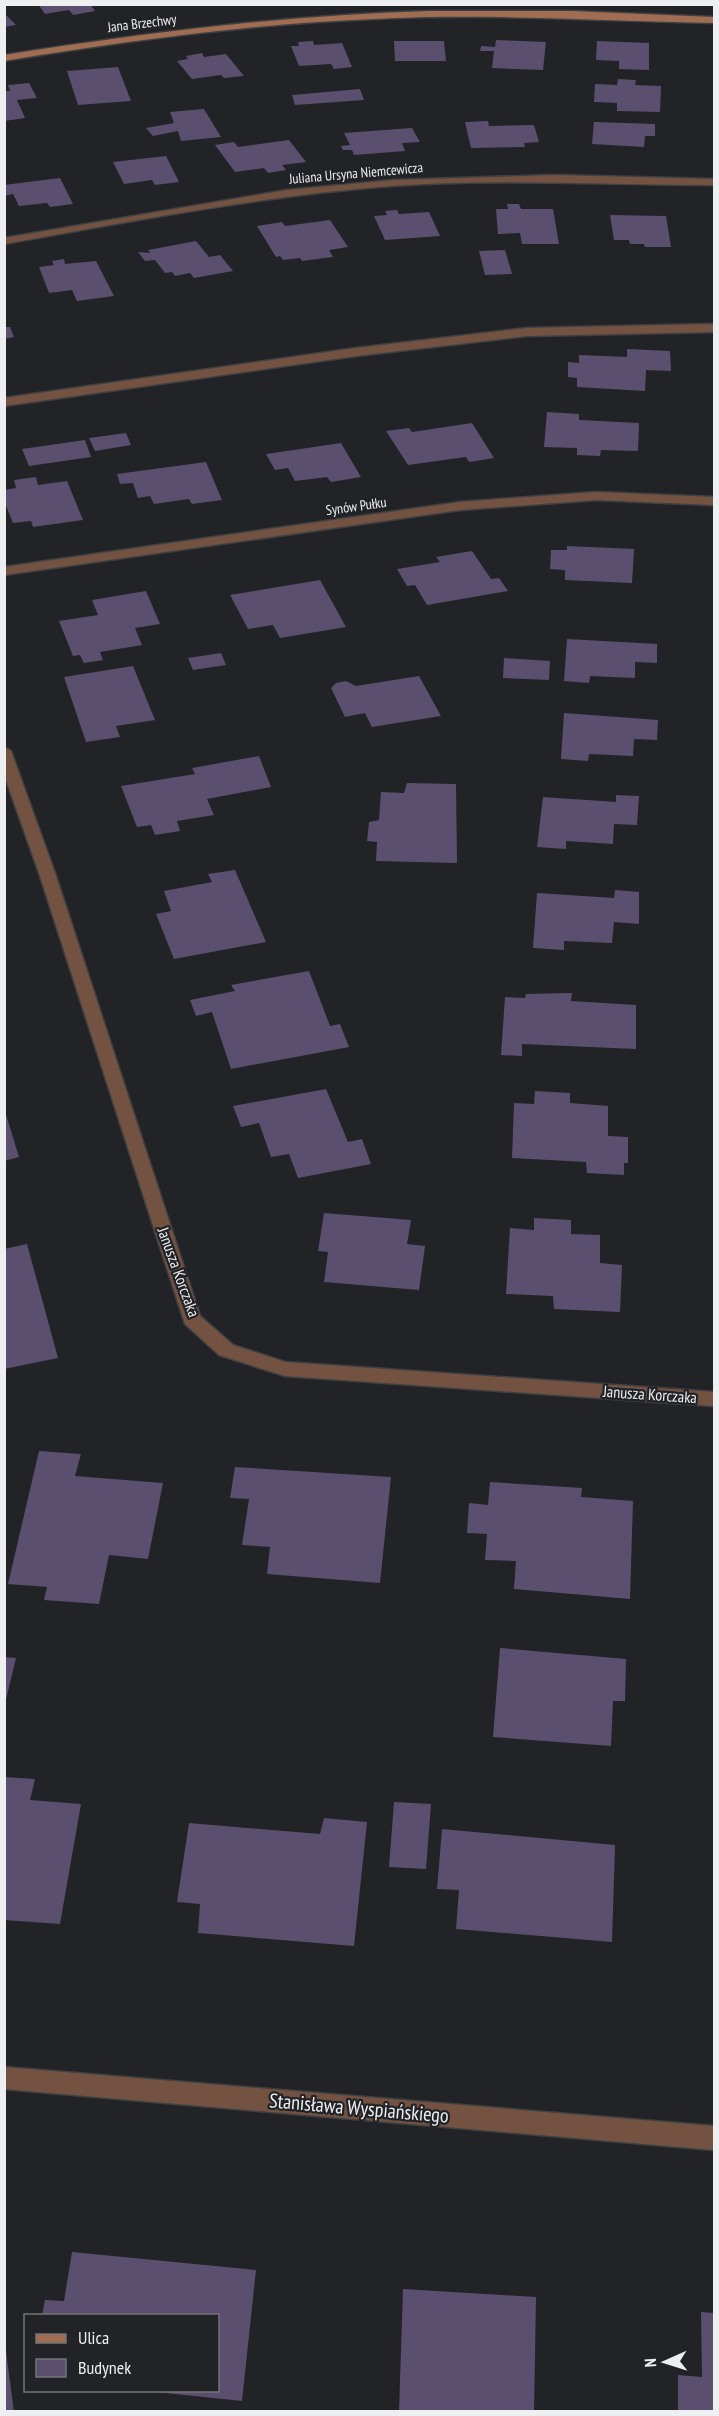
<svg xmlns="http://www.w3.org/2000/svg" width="719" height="2416" font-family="'PT Sans Narrow',sans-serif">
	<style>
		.building { fill: #5b4f6f }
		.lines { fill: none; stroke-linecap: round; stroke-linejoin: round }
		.lane-casing { stroke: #3e4042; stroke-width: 3 }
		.street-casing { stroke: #3e4042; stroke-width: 3 }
		.secondary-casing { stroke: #3e4042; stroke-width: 3 }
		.lane { fill: #735242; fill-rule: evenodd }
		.street { fill: #735242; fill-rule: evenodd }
		.secondary { fill: #a06c52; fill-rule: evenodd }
		.labels { text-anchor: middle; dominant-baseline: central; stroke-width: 4.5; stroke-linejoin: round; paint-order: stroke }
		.far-street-label { font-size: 14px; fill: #edeff1; stroke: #212326 }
		.street-label { font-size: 16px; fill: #edeff1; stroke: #212326 }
		.near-street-label { font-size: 20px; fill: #edeff1; stroke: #212326 }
	</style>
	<rect width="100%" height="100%" fill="#212326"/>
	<!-- building -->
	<path class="building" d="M38,4H90L95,11L73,15L69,10L45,14Z
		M4,13L16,25L4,27Z
		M496,40L546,42L543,70L492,68L494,51H480L481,46L495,47Z
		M313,41L314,45L342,43L352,67L334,69L331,64L299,66L291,46H299L298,42Z
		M394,41H444L446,61H395Z
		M597,41L649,43V70L619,69V61L596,60Z
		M202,53L204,57L226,54L244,76L224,78L221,75L192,79L177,61L188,59L186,56Z
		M118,67L131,101L78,105L67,71Z
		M618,79L636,80L635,85L661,86L660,112L617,111V103L594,102L595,84L617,85Z
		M29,83L37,98L17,100L25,118L4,121V91H10L8,85Z
		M360,89L364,100L295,105L292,95Z
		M204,109L221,137L181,141L178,131L153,136L146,128L174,123L170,112Z
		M488,121L489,126L534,125L539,142L524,143L525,147L471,148L465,122Z
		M594,122L655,124V136H645L644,147L592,144Z
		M412,128L420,142L402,143L405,151L354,155L352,150H343L341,146L350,145L344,133Z
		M289,140L306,162L282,165L286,170L268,173L264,168L235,172L215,145L234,142L238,147Z
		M166,156L179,182L155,185L152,180L124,184L113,162Z
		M60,178L73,204L50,207L47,203L19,206L13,194L4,196V185Z
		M507,204H519L521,209H553L559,244H522L520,233L498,234L496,209H508Z
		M397,210L399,214L429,212L440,236L385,240L374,216L387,215L385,211Z
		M610,215L666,216L671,247H645L644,244H630L629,240H614Z
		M330,220L348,247L329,250L333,257L302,261L300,258L283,260L280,256L276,257L257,226L282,222L285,226Z
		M196,241L209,257L220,255L233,271L194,278L190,273L175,276L172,272L165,273L155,260L145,261L138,252L150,253L148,250Z
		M505,250L512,274L485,275L479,251Z
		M64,259L65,264L96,261L114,296L77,301L72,290L49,293L39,267L54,265L52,261Z
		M4,327H10L14,337L4,339Z
		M627,349L670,351L671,371L646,370L645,391L577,387V378L568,377V362L579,363V355L627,357Z
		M547,412L579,414V420L639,423L638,451L601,450L600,456L577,455V448L544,447Z
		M472,423L494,458L469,462L466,457L408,465L386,431L409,428L412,432Z
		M126,433L131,445L95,451L89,438Z
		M85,440L91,457L29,466L22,449Z
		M341,443L361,477L331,482L327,477L295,481L288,468L275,470L266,454Z
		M206,462L222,500L192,504L189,499L154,504L150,496L138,498L133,483L120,484L117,474Z
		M36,477L38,485L67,481L83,520L33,527L31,521L13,523L4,501V490L16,488L14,480Z
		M567,546L634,549L632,583L565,580V570L550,569L551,550H567Z
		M472,551L491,579L499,578L508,591L427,605L415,585L407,586L397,569L440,562L436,557Z
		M320,580L346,627L280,638L273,625L248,629L230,595Z
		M146,591L160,624L135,628L142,645L100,652L103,660L84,663L80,655L73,656L59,621L98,615L92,600Z
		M567,639L657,644V663L635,662V678L590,676L589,683L564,681Z
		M221,653L226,665L193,670L188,658Z
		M504,658L550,661L549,680L503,678Z
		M133,666L155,720L116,726L120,737L86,742L64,677Z
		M419,676L441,716L372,727L365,713L345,717L331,688L336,683L346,681L356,686Z
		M564,713L658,720L657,740L634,739L633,756L589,754L588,761L561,759Z
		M259,756L271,787L207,799L214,815L177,821L180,831L155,835L151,825L137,827L121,786L195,774L192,768Z
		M407,783L456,784L457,863L376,861L377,842L367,841L369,822L379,820L381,792L404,793Z
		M616,795L639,796L637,825L614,824L613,844L566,841V849L537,847L543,797L616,802Z
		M235,870L266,942L174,959L156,914L171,911L164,891L212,882L208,874Z
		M615,890L639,892V924L614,922L612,943L564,941V950L533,948L537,893L614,898Z
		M309,971L330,1026L340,1024L349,1047L231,1069L212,1012L196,1016L190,1000L235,991L231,985Z
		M572,993L571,1001L636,1005V1049L522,1044V1056L501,1055L505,997L525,998L526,994Z
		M326,1089L348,1142L362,1139L371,1164L298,1178L289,1154L271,1157L259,1123L241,1127L233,1106Z
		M535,1091L570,1093V1103L608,1106V1136L628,1137V1163H624V1175L587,1173L586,1162L512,1158L514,1103L534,1104Z
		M4,1108L19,1157L4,1161Z
		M324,1213L411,1220L407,1244L425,1246L419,1290L324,1282L328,1252L318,1251Z
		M534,1218L571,1220V1234L600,1235V1263L622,1265L620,1312L554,1309L553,1296L506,1294L510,1228L534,1230Z
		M27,1244L58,1358L4,1369V1249Z
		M39,1451L81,1454L75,1476L163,1483L148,1559L109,1555L99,1604L44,1600L47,1587L8,1584Z
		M235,1467L391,1477L380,1583L267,1574L270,1547L242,1545L249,1499L230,1498Z
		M490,1482L582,1488L581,1497L633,1501L630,1599L514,1589L516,1561L485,1560L487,1534L467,1533L469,1503L488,1505Z
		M500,1648L626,1659L625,1701H613L611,1746L493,1737Z
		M4,1657L16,1658L5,1704H4Z
		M4,1777L35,1779L30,1800L81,1804L60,1924L4,1920Z
		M394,1802L431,1804L426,1869L389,1867Z
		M324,1818L367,1822L354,1946L198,1933L200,1904L177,1902L189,1823L320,1834Z
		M442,1829L615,1845L612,1942L456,1929L459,1890L437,1889Z
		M72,2252L256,2270L242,2401L156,2392L218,2390V2316H42L45,2300L64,2301Z
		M403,2289L536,2297L534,2412H399Z
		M701,2312L714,2313V2412H678V2375L702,2377Z
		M4,2351H6L14,2412H4Z"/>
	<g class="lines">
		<defs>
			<path id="lane" d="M714,324V332L527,336L356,356L4,406V398L356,348L527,328Z"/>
			<path id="street" d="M554,175L714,179V185C607,185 499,178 391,186C261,196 133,221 4,244V238L287,190L394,180Z
				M596,492L714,497V505L596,500L460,510L4,575V567L460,502Z
				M4,747L11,751L56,876L200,1316L233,1345L285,1362L714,1392V1406L285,1376L219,1355L185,1324L40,876L4,774Z
				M4,2067L714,2126V2150L4,2089Z"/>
			<path id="secondary" d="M429,11H572L714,17V23C601,21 488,13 374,19C250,24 127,41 4,61V55C146,33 286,15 429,11Z"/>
		</defs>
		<!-- lane casing -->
		<use href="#lane" class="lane-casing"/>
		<!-- street casing -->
		<use href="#street" class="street-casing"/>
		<!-- secondary casing -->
		<use href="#secondary" class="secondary-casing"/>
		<!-- lane -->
		<use href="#lane" class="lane"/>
		<!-- street -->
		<use href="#street" class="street"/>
		<!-- secondary -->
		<use href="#secondary" class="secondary"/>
	</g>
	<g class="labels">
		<!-- far-street labels -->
		<g class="far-street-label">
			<text transform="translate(142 23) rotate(-7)">Jana Brzechwy</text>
			<text transform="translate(356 173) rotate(-5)">Juliana Ursyna Niemcewicza</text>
			<text transform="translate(356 506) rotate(-8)">Synów Pułku</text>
		</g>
		<!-- street labels -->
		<g class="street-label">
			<text transform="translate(179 1272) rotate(70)">Janusza Korczaka</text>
			<text transform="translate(650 1394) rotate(4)">Janusza Korczaka</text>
		</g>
		<!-- near-street labels -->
		<g class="near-street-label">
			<text transform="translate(359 2108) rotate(5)">Stanisława Wyspiańskiego</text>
		</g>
	</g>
	<!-- border -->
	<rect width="719" height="2416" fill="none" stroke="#edeff1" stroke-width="12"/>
	<!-- legend -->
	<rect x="24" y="2314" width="195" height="78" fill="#212326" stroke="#737577" stroke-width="1.5"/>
	<rect x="36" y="2334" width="30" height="9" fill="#a06c52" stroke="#737577" stroke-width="1.5"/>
	<text x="78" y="2344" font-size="18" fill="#edeff1">Ulica</text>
	<rect x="36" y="2359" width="30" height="18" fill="#5b4f6f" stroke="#737577" stroke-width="1.5"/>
	<text x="78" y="2374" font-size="18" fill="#edeff1">Budynek</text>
	<!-- north arrow -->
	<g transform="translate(665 2362) rotate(267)" stroke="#212326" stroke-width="4.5" paint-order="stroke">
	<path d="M0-4.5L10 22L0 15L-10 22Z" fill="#edeff1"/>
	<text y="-9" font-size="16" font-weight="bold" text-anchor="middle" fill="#edeff1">N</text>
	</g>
</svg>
